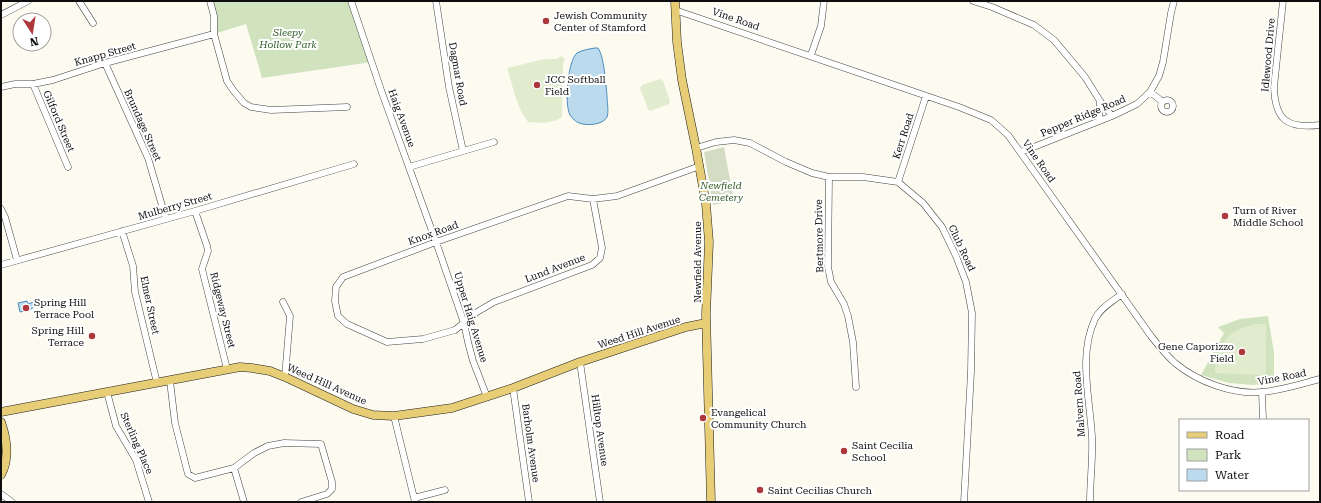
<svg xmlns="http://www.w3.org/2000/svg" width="1321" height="503" font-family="'Roboto Serif',serif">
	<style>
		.green { fill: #d1e3be }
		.cemetery { fill: #d4ddc3 }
		.pitch { fill: #e1ecce }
		.water { fill: #bbdaee; stroke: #4b8dbc }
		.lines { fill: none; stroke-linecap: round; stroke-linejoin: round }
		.minor-casing { stroke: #414141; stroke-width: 7 }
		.major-casing { stroke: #1f1f1f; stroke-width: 9 }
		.minor { stroke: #fff; stroke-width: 6 }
		.major { stroke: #e7cd76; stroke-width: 8 }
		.poi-dot { fill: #ac383c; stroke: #fff; stroke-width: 1.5 }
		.labels { text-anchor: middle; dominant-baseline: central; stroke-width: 4; stroke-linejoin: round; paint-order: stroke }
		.poi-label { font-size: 10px; fill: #0e0e0e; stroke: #fff; text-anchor: start }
		.street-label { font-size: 10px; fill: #0e0e0e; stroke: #fff }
		.park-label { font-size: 10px; font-style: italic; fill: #315d26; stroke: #fff }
	</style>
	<rect width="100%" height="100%" fill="#fdfbf0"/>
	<!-- green -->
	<path class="green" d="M208,1H351L372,62L262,78L246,24L214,34Z
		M1268,316L1274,353V383L1252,385L1229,383L1201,375L1224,333L1218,327L1240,319Z"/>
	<!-- cemetery -->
	<path class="cemetery" d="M724,147L734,201L713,205L704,152Z"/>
	<!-- pitch -->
	<path class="pitch" d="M561,56L565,59L563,64L562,117C554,124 538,123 528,122C516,107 513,86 507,68L545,59H557Z
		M660,79L663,81L670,101L669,104L650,111L648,109L640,88L642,85Z
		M1257,324H1266V371L1263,375L1215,373C1216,343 1230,329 1257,324Z"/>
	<!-- water -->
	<path class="water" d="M595,48H598C604,56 606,85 607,96C607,101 609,112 607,117C603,125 587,126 579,123C576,122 572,118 570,115C564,104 568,60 577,53C582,50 589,49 595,48Z
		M27,301L28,304L36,301L38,305L29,310L20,312L18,303Z"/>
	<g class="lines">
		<defs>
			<path id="minor" d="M79,1L93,23
				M210,1L214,16V34L227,81L233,90L244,103L251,107L271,110L347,107
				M351,1L381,90L436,242L464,323L468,342L473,361L487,397
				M436,1L449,87L463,151
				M973,1L992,7L1034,25L1054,40L1085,77L1100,101L1112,116
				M1283,1L1274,87C1275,120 1287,129 1320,125
				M675,10L959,107L991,120L1008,135L1151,336C1158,345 1166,355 1175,363C1198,382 1233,395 1263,392C1282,390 1301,384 1320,379
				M1,15L28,1
				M811,55L821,26L824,1
				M105,63L148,158L166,219
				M33,84L68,167
				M1,87L15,84H33L53,80L105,63L214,34
				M1150,92L1163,102
				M1161 106a6 6 0 1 1 12 0a6 6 0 1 1-12 0Z
				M1099,121L1100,101
				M696,148L716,142L734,140L750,143L786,162L812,173L829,177H863L898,182L923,203L942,227L956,256L966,282L972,313L971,372L964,502
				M1021,152L1112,116L1137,104L1150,92L1159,76L1163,62L1171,13L1174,1
				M409,167L494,142
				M829,177L828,267L831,282L844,304L848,316L853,342L856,387
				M898,182L926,96
				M593,199L602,248L600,258L592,265L494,302L477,312L455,330L423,339L387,342L347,324L338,316L335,301L336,287L343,277L436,242L568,196L593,199L617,196L700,166
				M1,209L5,217L17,260
				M195,211L207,246L208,251L202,269L227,369
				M122,231L133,266L135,292L157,383
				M1,265L195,211L354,164
				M283,302L290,316L285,377
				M580,362L600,502
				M170,381L175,423L188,474L195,478L234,468L254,453L268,446L284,443L321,444L332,482V489L327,494L301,502
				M513,388L529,502
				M107,392L116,426L136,460L149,502
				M1262,392L1263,420
				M394,416L415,502
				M234,468L244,502
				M1,494L12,502
				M414,498L445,490
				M1090,502C1090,481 1093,459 1092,437C1090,399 1078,355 1095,319C1100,308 1113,301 1122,294"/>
			<path id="major" d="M675,1L677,42L682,80L696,148L706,204L709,242L706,314L711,502
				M1,412L240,367L252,368L270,371L285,377L353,409L373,415L394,416L452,408L513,388L580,362L686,327L706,323
				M1,422C7,439 10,458 1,475"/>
		</defs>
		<!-- minor casing -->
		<use href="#minor" class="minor-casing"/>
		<!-- major casing -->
		<use href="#major" class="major-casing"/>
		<!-- minor -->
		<use href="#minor" class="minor"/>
		<!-- major -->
		<use href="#major" class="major"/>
	</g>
	<!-- markers -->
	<g class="poi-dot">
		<circle cx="546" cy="21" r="4"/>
		<circle cx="537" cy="85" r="4"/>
		<circle cx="1225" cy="216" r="4"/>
		<circle cx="26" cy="308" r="4"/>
		<circle cx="92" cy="336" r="4"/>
		<circle cx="1242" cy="352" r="4"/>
		<circle cx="703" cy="418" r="4"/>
		<circle cx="844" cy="451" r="4"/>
		<circle cx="760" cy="490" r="4"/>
	</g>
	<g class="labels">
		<!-- poi labels -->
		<g class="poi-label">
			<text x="554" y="15">Jewish Community<tspan x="554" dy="12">Center of Stamford</tspan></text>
			<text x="545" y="79">JCC Softball<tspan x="545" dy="12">Field</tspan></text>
			<text x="1233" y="210">Turn of River<tspan x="1233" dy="12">Middle School</tspan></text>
			<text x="34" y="302">Spring Hill<tspan x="34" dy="12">Terrace Pool</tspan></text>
			<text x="84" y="330" text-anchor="end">Spring Hill<tspan x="84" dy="12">Terrace</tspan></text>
			<text x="1234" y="346" text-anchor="end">Gene Caporizzo<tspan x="1234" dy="12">Field</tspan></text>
			<text x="711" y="412">Evangelical<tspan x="711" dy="12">Community Church</tspan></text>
			<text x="852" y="445">Saint Cecilia<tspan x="852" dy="12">School</tspan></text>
			<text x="768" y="490">Saint Cecilias Church</text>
		</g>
		<!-- street labels -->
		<g class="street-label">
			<text transform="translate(736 19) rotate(19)">Vine Road</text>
			<text transform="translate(105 54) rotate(-16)">Knapp Street</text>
			<text transform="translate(1268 55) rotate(-85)">Idlewood Drive</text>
			<text transform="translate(458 74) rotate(80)">Dagmar Road</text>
			<text transform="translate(1083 116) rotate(-23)">Pepper Ridge Road</text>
			<text transform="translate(402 118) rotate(70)">Haig Avenue</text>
			<text transform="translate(59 121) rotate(67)">Gilford Street</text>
			<text transform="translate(143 125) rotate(66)">Brundage Street</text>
			<text transform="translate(903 136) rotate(-72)">Kerr Road</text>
			<text transform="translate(1039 161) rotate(55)">Vine Road</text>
			<text transform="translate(175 206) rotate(-16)">Mulberry Street</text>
			<text transform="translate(433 233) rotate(-20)">Knox Road</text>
			<text transform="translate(819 236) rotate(-91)">Bertmore Drive</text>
			<text transform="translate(962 248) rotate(65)">Club Road</text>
			<text transform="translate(697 262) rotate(-90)">Newfield Avenue</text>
			<text transform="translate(555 268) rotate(-21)">Lund Avenue</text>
			<text transform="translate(150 305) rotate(78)">Elmer Street</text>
			<text transform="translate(223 310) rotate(76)">Ridgeway Street</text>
			<text transform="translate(471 317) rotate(73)">Upper Haig Avenue</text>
			<text transform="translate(639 332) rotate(-18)">Weed Hill Avenue</text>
			<text transform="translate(1282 377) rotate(-11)">Vine Road</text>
			<text transform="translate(327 384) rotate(24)">Weed Hill Avenue</text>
			<text transform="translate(1079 404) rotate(-94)">Malvern Road</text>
			<text transform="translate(600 430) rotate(82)">Hilltop Avenue</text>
			<text transform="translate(137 443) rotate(66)">Sterling Place</text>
			<text transform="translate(531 443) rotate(82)">Barholm Avenue</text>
		</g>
		<!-- park labels -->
		<g class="park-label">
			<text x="288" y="32">Sleepy<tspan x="288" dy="12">Hollow Park</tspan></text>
			<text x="721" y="185">Newfield<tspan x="721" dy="12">Cemetery</tspan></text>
		</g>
	</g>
	<!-- border -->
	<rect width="1321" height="503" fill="none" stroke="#0e0e0e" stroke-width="4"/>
	<!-- legend -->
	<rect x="1179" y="419" width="130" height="72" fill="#ffffff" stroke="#9f9f9f"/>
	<rect x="1187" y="432" width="20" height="6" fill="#e7cd76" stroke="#9f9f9f"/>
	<text x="1215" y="439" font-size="12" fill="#0e0e0e">Road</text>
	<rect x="1187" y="449" width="20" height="12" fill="#d1e3be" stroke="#9f9f9f"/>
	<text x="1215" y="459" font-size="12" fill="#0e0e0e">Park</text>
	<rect x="1187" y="469" width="20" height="12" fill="#bbdaee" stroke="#9f9f9f"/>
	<text x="1215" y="479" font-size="12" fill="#0e0e0e">Water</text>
	<!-- north arrow -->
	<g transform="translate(32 32) rotate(168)"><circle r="19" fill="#ffffff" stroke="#9f9f9f"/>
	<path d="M0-3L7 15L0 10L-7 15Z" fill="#ac383c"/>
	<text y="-6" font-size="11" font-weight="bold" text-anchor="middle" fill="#0e0e0e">N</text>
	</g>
</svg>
